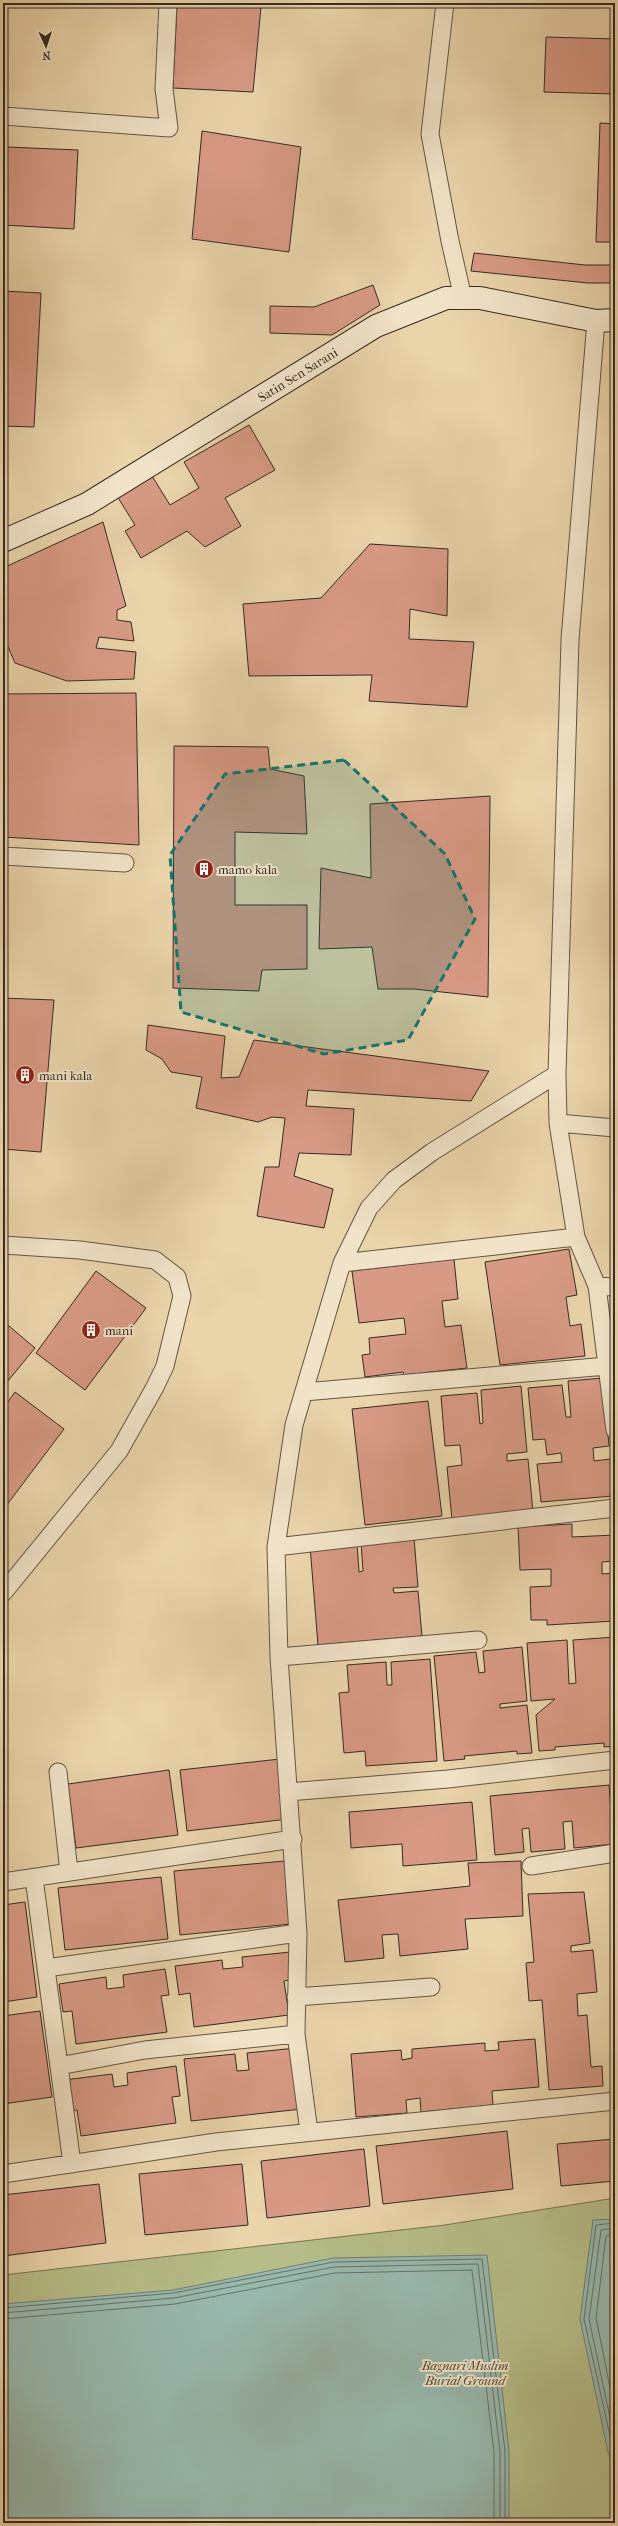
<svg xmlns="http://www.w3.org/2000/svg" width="618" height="2526" font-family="'IM FELL French Canon',serif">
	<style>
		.green { fill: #b6bd88; stroke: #767454 }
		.water { fill: #98b8ad; stroke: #708075 }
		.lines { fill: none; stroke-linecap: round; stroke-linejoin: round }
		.shore { stroke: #667267; stroke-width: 1 }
		.building { fill: #d89a84; stroke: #352b21 }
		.service-casing { stroke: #625543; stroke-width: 19 }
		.secondary-casing { stroke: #352b21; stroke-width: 24 }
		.service { stroke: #f1e3c8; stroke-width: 17 }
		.secondary { stroke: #f1e3c8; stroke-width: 22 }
		.marked { fill: #0f766e; fill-opacity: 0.2; stroke: #0f766e; stroke-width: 3; stroke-dasharray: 8 5; stroke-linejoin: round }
		.labels { text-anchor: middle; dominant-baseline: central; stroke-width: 4; stroke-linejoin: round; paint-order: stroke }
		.street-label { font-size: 13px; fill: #352b21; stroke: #f1e3c8 }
		.poi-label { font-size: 13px; fill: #352b21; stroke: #f1e3c8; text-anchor: start }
		.park-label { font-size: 13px; font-style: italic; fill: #4f4836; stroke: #f1e3c8 }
	</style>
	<rect width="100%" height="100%" fill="#ead4aa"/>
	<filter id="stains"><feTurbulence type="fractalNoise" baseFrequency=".005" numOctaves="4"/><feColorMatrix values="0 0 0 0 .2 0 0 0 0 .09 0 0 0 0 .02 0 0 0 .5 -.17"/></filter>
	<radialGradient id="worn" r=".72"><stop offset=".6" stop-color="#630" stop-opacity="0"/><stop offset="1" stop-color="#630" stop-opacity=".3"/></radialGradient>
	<!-- green -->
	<path class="green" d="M615,2198V2523H3V2275L445,2225Z"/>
	<!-- water -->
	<path class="water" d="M615,2219V2469L608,2452L580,2319L593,2220Z
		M487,2255L509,2451V2523H3V2304L173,2290L333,2258Z"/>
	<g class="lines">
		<!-- shore -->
		<path class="shore" d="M615,2223L596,2225L584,2319L615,2458
			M615,2228L601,2230L589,2319L615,2441
			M615,2234L606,2236L596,2318L615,2412
			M3,2308L173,2293L334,2262L482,2259L505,2451V2523
			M3,2313L174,2298L334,2267L478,2264L500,2452V2523
			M3,2319L175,2304L335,2273L472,2270L494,2452V2523"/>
	</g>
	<!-- building -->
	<path class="building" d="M177,3H219L261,7L253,92L173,88Z
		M546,37L615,39V94L544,92Z
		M600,123L615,124V242H596Z
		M202,131L301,147L289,252L192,239Z
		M7,147L78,150L74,229L3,225Z
		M474,253L585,265H615V283H588L471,271Z
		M373,285L380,305L332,335L270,333V306L314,307Z
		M3,291L41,293L34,427L3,426Z
		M249,425L275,470L225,498L241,526L205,547L187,531L141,558L125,531L135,525L117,496L152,476L170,505L199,488L184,462Z
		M103,522L126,606L117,610V620L131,622L134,641L99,637L96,648L136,652L134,679L67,681L15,663L3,635V568Z
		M370,544L448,549L447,616L410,609L409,639L474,642L467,707L369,701L372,675L249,676L243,604L321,598Z
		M136,693L139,845L3,837V694Z
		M174,746L268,747L270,769L304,776L307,834L235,832V905H307V969L262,970L259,991L173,988Z
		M490,796L488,997L414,989H378L372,947L319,949L321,868L371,878L370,804Z
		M3,998L54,1000L41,1152L3,1149Z
		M148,1025L225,1036L221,1078L239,1077L254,1040L489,1071L471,1101L308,1090L306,1106L354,1109L351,1155L299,1153L294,1176L333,1189L324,1228L257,1216L265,1167H279L285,1118L272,1117L258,1122L196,1108L202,1077L171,1072L162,1059L146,1050Z
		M569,1249L577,1295L566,1297L570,1326L581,1324L585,1356L500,1365L485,1262Z
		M454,1259L458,1299L442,1301L445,1327L461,1325L467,1368L404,1375L403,1372L365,1377L362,1355L370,1354L369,1338L406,1334L404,1318L359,1323L352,1271Z
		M96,1271L146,1308L85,1390L36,1353Z
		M3,1321L35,1348L3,1387Z
		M603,1378L609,1446L593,1448L594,1461L610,1459L613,1496L541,1502L537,1464L562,1462L561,1453L547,1455L545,1439L533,1440L528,1388L562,1385L566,1417H571L568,1381Z
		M521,1386L527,1452L507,1454V1461L528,1459L533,1512L452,1520L447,1467L462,1465L460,1445L445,1446L441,1396L477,1393L480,1424L483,1423L481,1390Z
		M15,1392L64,1429L3,1510V1409Z
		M428,1401L442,1516L365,1525L352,1409Z
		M572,1524V1537L615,1535V1561L602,1562V1574L615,1573V1621L547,1625V1620H531L530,1587L551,1586V1569L520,1570L518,1527Z
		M414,1538L418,1587L393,1588L394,1593L418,1591L422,1636L318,1645L310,1546L357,1543L359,1572L363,1571L361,1542Z
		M615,1637V1746L604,1747V1743L555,1747V1750L539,1751L536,1715L555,1699L531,1701L527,1643L567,1640L569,1684L576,1683L573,1640Z
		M522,1647L527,1701L500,1704V1708L527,1705L532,1753L517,1754V1751L464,1756L465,1759L444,1761L434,1656L476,1652L479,1673L485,1672L483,1651Z
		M430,1659L437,1761L366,1766L365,1751L344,1753L339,1693L349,1692L347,1665L386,1662L387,1685H392L391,1662Z
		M280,1759L288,1819L187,1831L180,1770Z
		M169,1770L178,1835L76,1848L68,1784Z
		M609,1785L614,1844L574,1848L572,1821L563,1822L565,1849L531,1852L529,1828L522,1829L524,1852L495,1855L490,1796Z
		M472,1802L477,1860L403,1866L402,1844L351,1848L349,1812Z
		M285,1861L291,1924L180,1935L174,1871Z
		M521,1861L523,1916L465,1919L468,1949L400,1956L398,1934L382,1935L384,1958L345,1962L338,1900L470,1886L468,1863Z
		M161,1877L168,1939L65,1950L58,1888Z
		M584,1892L590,1943L571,1946V1952L593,1950L597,1992L577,1994L578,2016L587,2015L591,2067L602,2066L603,2086L549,2090L542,2000L529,2001L526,1963L534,1962L528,1894Z
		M25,1902L37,1997L3,2002V1905Z
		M290,1952L294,1979L284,1981L289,2015L194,2027L190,1993L179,1995L175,1966L222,1960L223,1969L243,1967L242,1957Z
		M165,1969L169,1995L161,1996L167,2032L76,2044L72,2011L63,2012L59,1984L106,1977L107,1989L124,1987L123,1975Z
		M40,2011L52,2097L3,2104V2016Z
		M535,2039L539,2087L492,2091L493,2105L421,2112L420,2098L406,2100L407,2113L356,2117L351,2054L401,2050L402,2060L412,2058V2049L485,2043V2051L499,2050L498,2042Z
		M296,2048L302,2109L191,2121L184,2059L235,2054L237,2071L249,2070L247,2053Z
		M176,2066L180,2096L172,2097L176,2123L81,2136L77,2110L69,2111L64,2080L112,2074L114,2087L128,2085L127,2073Z
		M507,2131L513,2189L383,2204L376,2146Z
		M3,2136L7,2164L3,2165Z
		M615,2139V2181L561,2186L557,2144Z
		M364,2149L370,2206L267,2218L261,2161Z
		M242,2164L248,2225L145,2235L139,2174Z
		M99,2184L106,2243L3,2256V2195Z"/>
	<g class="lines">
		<defs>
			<path id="service" d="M445,3L430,134L450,241L463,298
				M3,116L169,128L164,89L168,3
				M596,321L570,640L557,1074L558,1123L576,1237L597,1286L615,1430
				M3,856L125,863
				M558,1123L615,1128
				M3,1245L80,1250L155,1260L177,1277L182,1296L165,1366L155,1387L119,1451L3,1593
				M342,1263L576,1237
				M597,1286L615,1287
				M304,1392L607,1366
				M276,1547L615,1508
				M279,1657L478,1640
				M58,1772L69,1872
				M288,1792L448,1779L615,1760
				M531,1866L615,1853
				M34,1878L72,2164
				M3,1882L293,1839
				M46,1968L298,1933
				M296,1997L431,1987
				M59,2066L145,2050L296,2034
				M309,2132L296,2034L298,1933L279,1657L276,1547L294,1425L342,1263L369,1208L394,1180L432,1152L557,1074
				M3,2174L216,2142L615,2101V2099"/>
			<g id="secondary">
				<path id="s1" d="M3,541L87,504L376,326L446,298H480L596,321L615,320"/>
			</g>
		</defs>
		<!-- service casing -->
		<use href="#service" class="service-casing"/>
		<!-- secondary casing -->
		<use href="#secondary" class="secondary-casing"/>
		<!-- service -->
		<use href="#service" class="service"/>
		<!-- secondary -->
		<use href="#secondary" class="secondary"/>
	</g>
	<!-- marked area -->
	<path class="marked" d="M344,760L445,854L475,919L408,1040L324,1054L181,1012L170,855L225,774Z"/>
	<!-- icons -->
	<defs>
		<symbol id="building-disc" viewBox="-11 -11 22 22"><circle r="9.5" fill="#8f2418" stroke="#f1e3c8"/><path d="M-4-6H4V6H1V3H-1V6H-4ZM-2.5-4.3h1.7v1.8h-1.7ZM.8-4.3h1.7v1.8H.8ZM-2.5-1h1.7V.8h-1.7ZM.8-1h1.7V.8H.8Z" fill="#fff"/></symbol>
	</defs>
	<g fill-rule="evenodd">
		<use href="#building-disc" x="193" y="858" width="22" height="22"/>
		<use href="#building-disc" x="14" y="1064" width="22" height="22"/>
		<use href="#building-disc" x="80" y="1319" width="22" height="22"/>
	</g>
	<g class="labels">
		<!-- street labels -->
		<g class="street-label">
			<text stroke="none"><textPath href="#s1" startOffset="339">Satin Sen Sarani</textPath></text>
		</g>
		<!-- poi labels -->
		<g class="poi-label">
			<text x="218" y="869">mamo kala</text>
			<text x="39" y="1075">mani kala</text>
			<text x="105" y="1330">mani</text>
		</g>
		<!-- park labels -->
		<g class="park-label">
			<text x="465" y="2365">Bagnari Muslim<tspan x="465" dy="15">Burial Ground</tspan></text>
		</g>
	</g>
	<!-- margin -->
	<rect width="618" height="2526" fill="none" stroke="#ead4aa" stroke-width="16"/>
	<rect x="4" y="4" width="610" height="2518" fill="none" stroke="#352b21" stroke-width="2"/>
	<rect x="8" y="8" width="602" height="2510" fill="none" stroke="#352b21"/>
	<!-- north arrow -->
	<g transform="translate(46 46) rotate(177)" stroke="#f1e3c8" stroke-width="3" paint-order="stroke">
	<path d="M0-3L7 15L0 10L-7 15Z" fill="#352b21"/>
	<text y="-6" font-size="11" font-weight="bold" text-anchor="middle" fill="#352b21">N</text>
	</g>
	<rect width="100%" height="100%" filter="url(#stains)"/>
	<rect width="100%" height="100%" fill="url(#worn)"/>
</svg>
